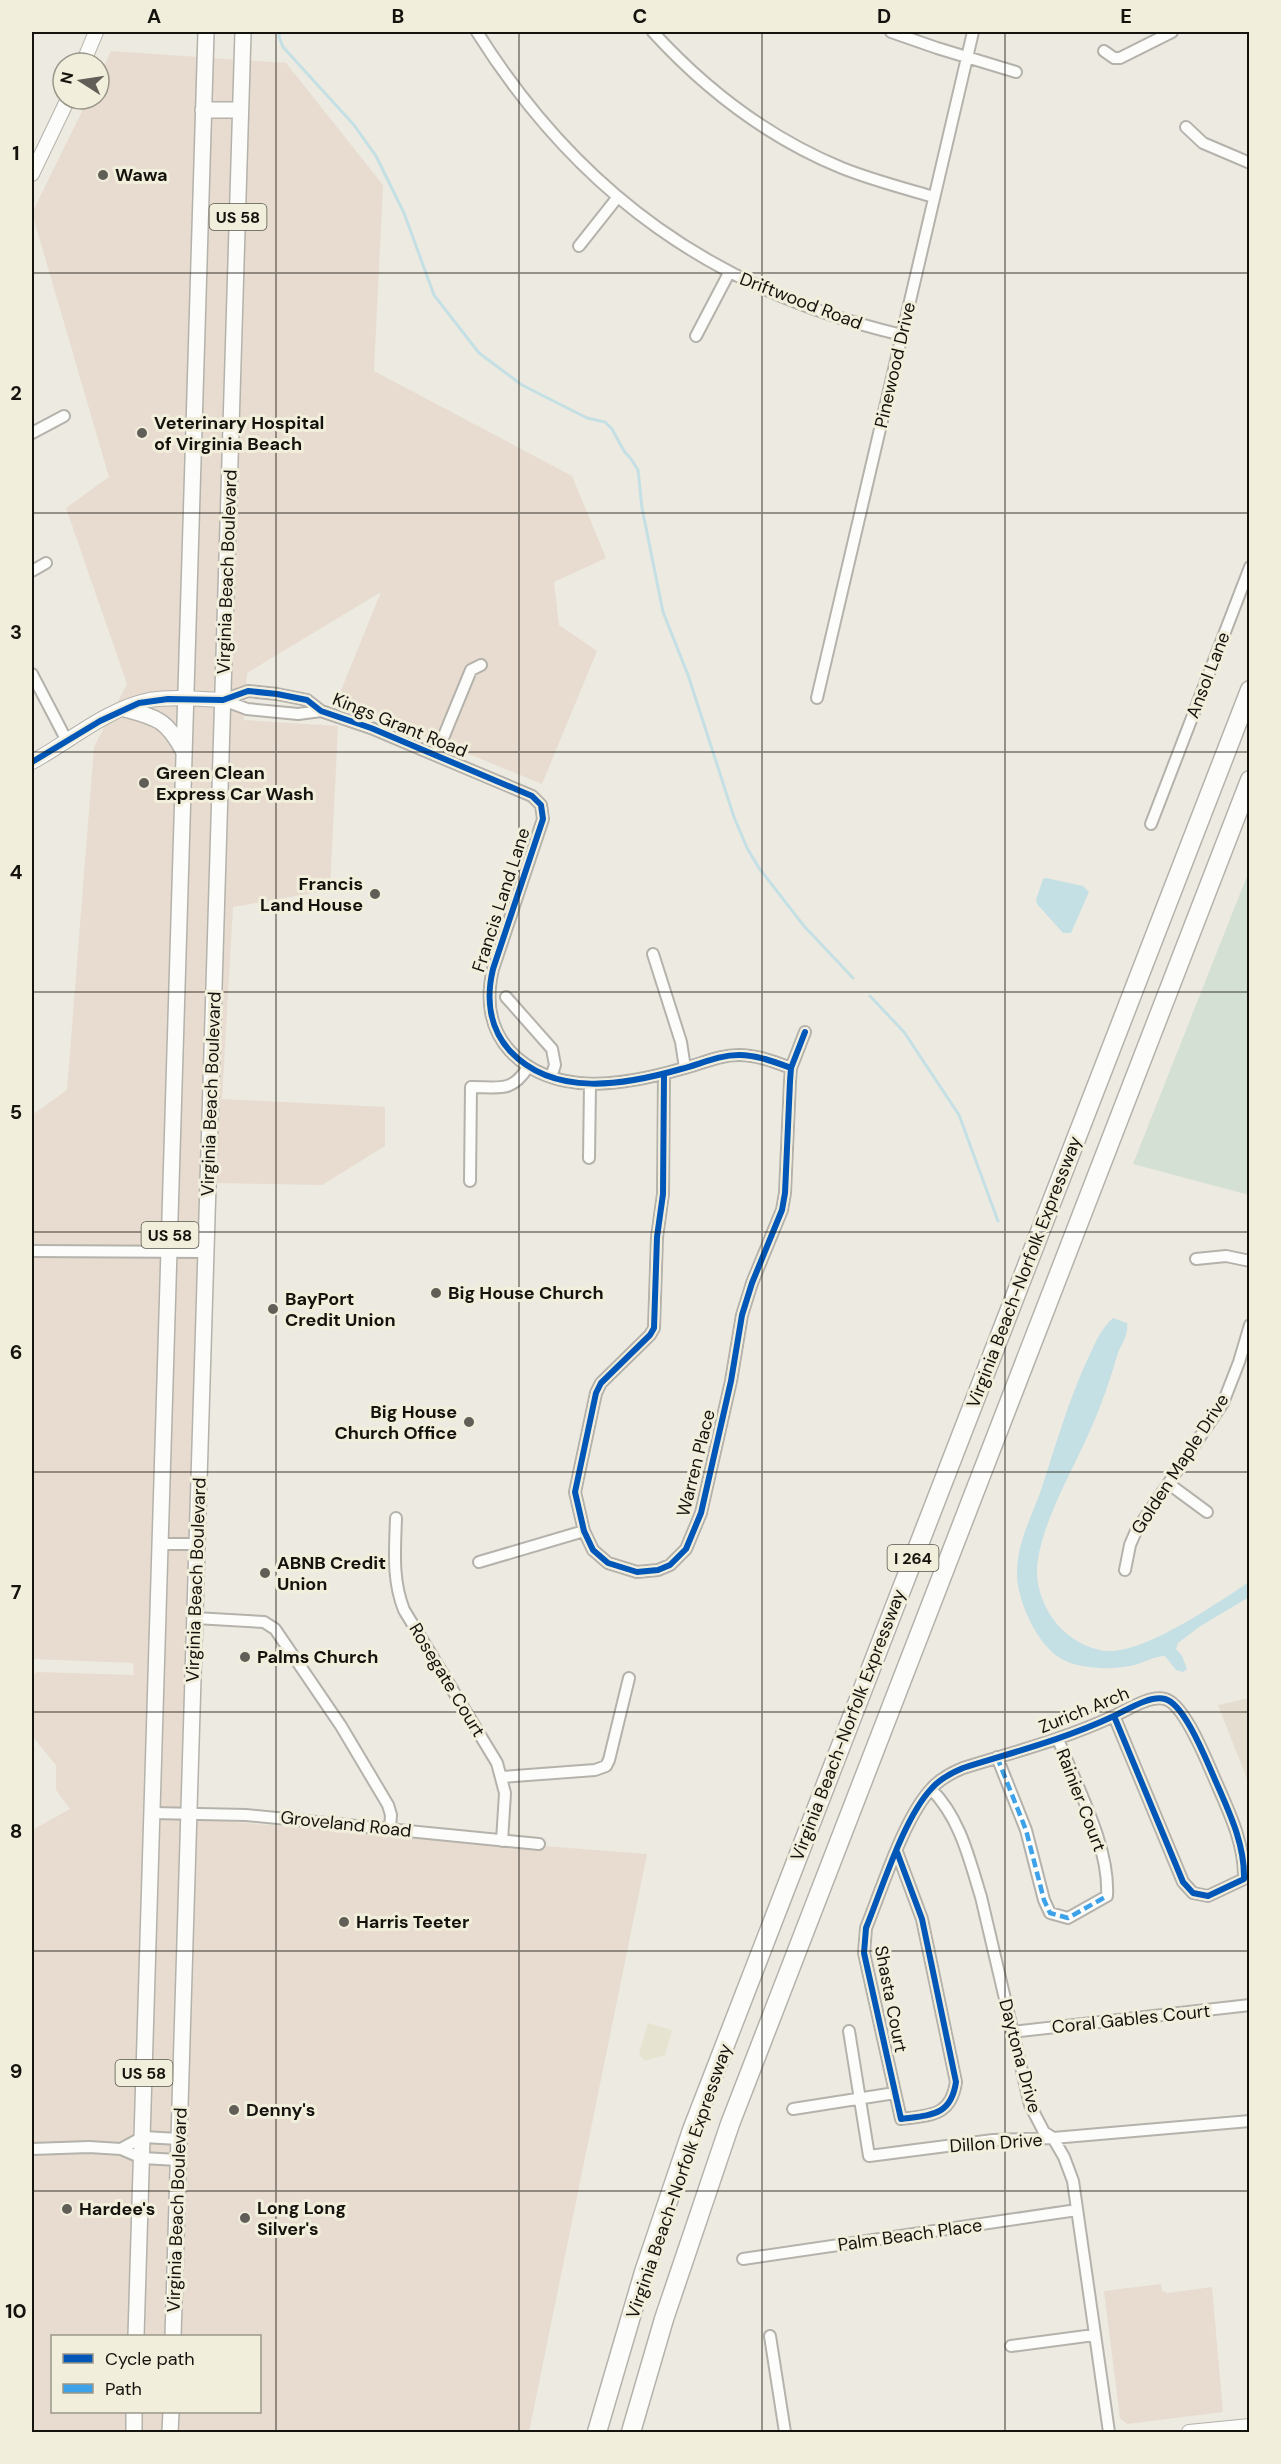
<svg xmlns="http://www.w3.org/2000/svg" width="1281" height="2464" font-family="'DM Sans',sans-serif">
	<style>
		.commercial { fill: #e7dccf; fill-rule: evenodd }
		.built { fill: #e7e3d1 }
		.education { fill: #e5ddcf }
		.green { fill: #d5e0d4 }
		.water { fill: #c5e0e4 }
		.lines { fill: none; stroke-linecap: round; stroke-linejoin: round }
		.stream { stroke: #c5e0e4; stroke-width: 3 }
		.street-casing { stroke: #b4b2ab; stroke-width: 14 }
		.secondary-casing { stroke: #b4b2ab; stroke-width: 16 }
		.primary-casing { stroke: #b4b2ab; stroke-width: 18 }
		.highway-casing { stroke: #b4b2ab; stroke-width: 21 }
		.street { stroke: #fcfcfa; stroke-width: 10 }
		.secondary { stroke: #fcfcfa; stroke-width: 14 }
		.primary { stroke: #fcfcfa; stroke-width: 15 }
		.highway { stroke: #fcfcfa; stroke-width: 18 }
		.quiet { stroke: #3da2e9; stroke-width: 4.5; stroke-dasharray: 9 4.5; stroke-linecap: butt }
		.cycleway-casing { stroke: #f2eedc; stroke-width: 10 }
		.cycleway { stroke: #0057b8; stroke-width: 6 }
		.grid { fill: none; stroke: #15130d; stroke-width: 1.5; stroke-opacity: 0.55 }
		.poi-dot { fill: #615e57; stroke: #f2eedc; stroke-width: 2 }
		.labels { text-anchor: middle; dominant-baseline: central; stroke-width: 6; stroke-linejoin: round; paint-order: stroke }
		.shield { fill: #f2eedc; stroke: #57554b; stroke-width: 1.5 }
		.shield-label { font-size: 16px; font-weight: bold; fill: #15130d }
		.poi-label { font-size: 18px; font-weight: bold; fill: #15130d; stroke: #f2eedc; text-anchor: start }
		.street-label { font-size: 18px; fill: #15130d; stroke: #f2eedc }
		.neatline { fill: none; stroke: #15130d; stroke-width: 2 }
		.grid-label { font-size: 20px; text-anchor: middle; font-weight: bold; fill: #15130d }
	</style>
	<rect width="100%" height="100%" fill="#edeae1"/>
	<!-- commercial -->
	<path class="commercial" d="M111,51L286,63L383,185L374,371L572,476L606,558L554,582L559,625L597,651L542,784L337,700L381,592L247,673L244,720L338,726L330,890L233,907L222,1099L385,1107V1146L322,1185L217,1183L180,1818L647,1854L529,2432H32V1830L70,1809L56,1790V1765L32,1736V1676L37,1672L134,1675L133,1663L32,1659V1115L67,1090L94,747L127,684L66,508L109,477L32,213L88,99H99V76ZM52,2336H260V2412H52Z
		M1161,2284L1162,2291L1168,2293L1212,2287L1223,2412L1127,2424L1120,2418L1104,2291Z"/>
	<!-- built -->
	<path class="built" d="M648,2023L672,2030L665,2055L645,2061L639,2054Z"/>
	<!-- education -->
	<path class="education" d="M1249,1698H1250L1249,1784L1218,1705Z"/>
	<!-- green -->
	<path class="green" d="M1249,871V1195L1133,1164Z"/>
	<!-- water -->
	<path class="water" d="M1046,878L1083,886L1089,892L1071,933H1063L1037,904L1036,900L1043,879Z
		M1113,1318L1127,1323C1129,1335 1121,1344 1117,1356C1108,1387 1097,1417 1083,1446C1067,1480 1039,1531 1037,1569C1036,1593 1050,1622 1070,1636C1080,1644 1094,1650 1107,1651C1146,1653 1217,1603 1249,1582V1597L1199,1627L1178,1643L1176,1649L1182,1656L1187,1669L1183,1672L1176,1670L1165,1656C1155,1656 1145,1662 1135,1665C1113,1670 1080,1670 1060,1658C1037,1644 1018,1602 1017,1576C1016,1546 1030,1520 1040,1493C1056,1445 1069,1397 1091,1352C1097,1339 1102,1328 1113,1318Z"/>
	<g class="lines">
		<!-- stream -->
		<path class="stream" d="M280,32L279,37L283,47L354,125L376,156L404,213L434,295L479,353L522,385L587,418L605,422L612,429L624,451L631,459L638,470L642,508L663,612L688,675L734,817L747,848L759,868L804,926L853,978
			M870,996L904,1032L959,1115L998,1221"/>
		<defs>
			<path id="street" d="M477,32C579,194 715,291 902,335
				M653,32C706,90 769,138 842,168C872,180 903,188 934,197
				M891,32L937,48L1016,72
				M1104,51L1114,58H1120L1172,32
				M1186,127L1203,143L1250,163
				M579,246L617,198
				M696,336L729,273
				M32,433L64,416
				M32,571L46,563
				M32,674L67,741
				M817,698L973,32
				M223,700L248,691L277,694L307,700L321,711L371,728L532,796L541,805L543,819L493,969C486,998 489,1028 510,1051C554,1098 625,1085 681,1069C701,1064 718,1055 739,1055C757,1055 775,1062 791,1068
				M223,700L247,709L298,714L321,711
				M436,755L471,670L481,665
				M1151,824L1250,567
				M653,954L681,1042L685,1068
				M506,997L552,1049L555,1065L551,1077
				M664,1074L663,1194L657,1237L654,1328L650,1335L601,1383L596,1393L575,1492L584,1531L593,1550L608,1563L637,1572L658,1570L670,1565L686,1549L701,1513L731,1381L742,1315L752,1283L782,1210L785,1193L790,1081L791,1068L805,1032
				M589,1158L590,1084
				M470,1181L471,1087C499,1087 512,1093 528,1067
				M32,1251L206,1252
				M1196,1259L1226,1256L1250,1261
				M1169,1484L1207,1512
				M396,1518C395,1550 392,1580 404,1610L497,1763L505,1793L502,1841
				M161,1544H198
				M479,1562L584,1531
				M1125,1570L1130,1545L1136,1531L1223,1403L1239,1362L1250,1325
				M195,1618L264,1622L275,1629L341,1726L388,1805L391,1815L390,1829
				M997,1757L1026,1830L1044,1900L1050,1913L1068,1918L1107,1896C1110,1846 1076,1786 1058,1739
				M502,1777L595,1770L606,1766L609,1760L629,1678
				M931,1789C960,1818 969,1858 981,1897L1030,2105L1044,2132L1053,2138L1064,2157L1073,2181L1109,2432
				M152,1813L246,1815L539,1844
				M897,1852L922,1919L956,2082C951,2116 931,2115 901,2119L864,1953L866,1928C882,1889 904,1817 932,1788C940,1779 951,1773 963,1768C1014,1752 1065,1739 1114,1716C1127,1710 1150,1695 1165,1699C1184,1704 1205,1757 1213,1775C1227,1808 1245,1842 1244,1879L1208,1896L1193,1893L1183,1882L1114,1716
				M849,2031L869,2156L993,2140L1053,2138L1250,2121
				M1012,2032L1250,2005
				M793,2109L895,2093
				M32,2149L89,2147L121,2149L142,2158L178,2160
				M121,2149L143,2137L179,2139
				M743,2259L1077,2210
				M770,2336L785,2432
				M1011,2346L1094,2335"/>
			<path id="secondary" d="M83,63L96,32
				M32,174L68,99
				M32,762C69,742 106,709 149,700C173,696 199,699 223,700
				M1189,2432L1250,2426"/>
			<path id="primary" d="M203,110H240
				M125,709C158,718 167,720 184,752
				M136,2336L206,32
				M173,2336L243,32
				M134,2432V2412
				M170,2432L171,2412"/>
			<path id="highway" d="M597,2432L644,2272L692,2130L1250,690
				M631,2432L664,2319L730,2124L1250,780"/>
		</defs>
		<!-- street casing -->
		<use href="#street" class="street-casing"/>
		<!-- secondary casing -->
		<use href="#secondary" class="secondary-casing"/>
		<!-- primary casing -->
		<use href="#primary" class="primary-casing"/>
		<!-- highway casing -->
		<use href="#highway" class="highway-casing"/>
		<!-- street -->
		<use href="#street" class="street"/>
		<!-- secondary -->
		<use href="#secondary" class="secondary"/>
		<!-- primary -->
		<use href="#primary" class="primary"/>
		<!-- highway -->
		<use href="#highway" class="highway"/>
		<!-- quiet -->
		<path class="quiet" d="M997,1757L1026,1830L1044,1900L1050,1913L1068,1918L1107,1896"/>
		<defs>
			<path id="cycleway" d="M32,762L100,721L139,703L168,699L223,700L248,691L277,694L307,700L321,711L371,728L532,796L541,805L543,819L493,969C486,998 489,1028 510,1051C554,1098 625,1085 681,1069C701,1064 718,1055 739,1055C757,1055 775,1062 791,1068
				M664,1074L663,1194L657,1237L654,1328L650,1335L601,1383L596,1393L575,1492L584,1531L593,1550L608,1563L637,1572L658,1570L670,1565L686,1549L701,1513L731,1381L742,1315L752,1283L782,1210L785,1193L790,1081L791,1068L805,1032
				M897,1852L922,1919L956,2082C951,2116 931,2115 901,2119L864,1953L866,1928C882,1889 904,1817 932,1788C940,1779 951,1773 963,1768C1014,1752 1065,1739 1114,1716C1127,1710 1150,1695 1165,1699C1184,1704 1205,1757 1213,1775C1227,1808 1245,1842 1244,1879L1208,1896L1193,1893L1183,1882L1114,1716"/>
		</defs>
		<!-- cycleway casing -->
		<use href="#cycleway" class="cycleway-casing"/>
		<!-- cycleway -->
		<use href="#cycleway" class="cycleway"/>
	</g>
	<!-- grid -->
	<path class="grid" d="M276,32V2432M519,32V2432M762,32V2432M1005,32V2432M32,273H1250M32,513H1250M32,752H1250M32,992H1250M32,1232H1250M32,1472H1250M32,1712H1250M32,1951H1250M32,2191H1250"/>
	<!-- markers -->
	<g class="poi-dot">
		<circle cx="103" cy="175" r="6"/>
		<circle cx="142" cy="433" r="6"/>
		<circle cx="144" cy="783" r="6"/>
		<circle cx="375" cy="894" r="6"/>
		<circle cx="436" cy="1293" r="6"/>
		<circle cx="273" cy="1309" r="6"/>
		<circle cx="469" cy="1422" r="6"/>
		<circle cx="265" cy="1573" r="6"/>
		<circle cx="245" cy="1657" r="6"/>
		<circle cx="344" cy="1922" r="6"/>
		<circle cx="234" cy="2110" r="6"/>
		<circle cx="67" cy="2209" r="6"/>
		<circle cx="245" cy="2218" r="6"/>
	</g>
	<g class="labels">
		<!-- shield labels -->
		<g class="shield">
			<rect x="209.5" y="204" width="57" height="26" rx="4.5"/>
			<rect x="141.5" y="1222" width="57" height="26" rx="4.5"/>
			<rect x="887.5" y="1545" width="51" height="26" rx="4.5"/>
			<rect x="115.5" y="2060" width="57" height="26" rx="4.5"/>
		</g>
		<g class="shield-label">
			<text x="238" y="217">US 58</text>
			<text x="170" y="1235">US 58</text>
			<text x="913" y="1558">I 264</text>
			<text x="144" y="2073">US 58</text>
		</g>
		<!-- poi labels -->
		<g class="poi-label">
			<text x="115" y="175">Wawa</text>
			<text x="154" y="423">Veterinary Hospital<tspan x="154" dy="21">of Virginia Beach</tspan></text>
			<text x="156" y="773">Green Clean<tspan x="156" dy="21">Express Car Wash</tspan></text>
			<text x="363" y="884" text-anchor="end">Francis<tspan x="363" dy="21">Land House</tspan></text>
			<text x="448" y="1293">Big House Church</text>
			<text x="285" y="1299">BayPort<tspan x="285" dy="21">Credit Union</tspan></text>
			<text x="457" y="1412" text-anchor="end">Big House<tspan x="457" dy="21">Church Office</tspan></text>
			<text x="277" y="1563">ABNB Credit<tspan x="277" dy="21">Union</tspan></text>
			<text x="257" y="1657">Palms Church</text>
			<text x="356" y="1922">Harris Teeter</text>
			<text x="246" y="2110">Denny's</text>
			<text x="257" y="2208">Long Long<tspan x="257" dy="21">Silver's</tspan></text>
			<text x="79" y="2209">Hardee's</text>
		</g>
		<!-- street labels -->
		<g class="street-label">
			<text transform="translate(801 301) rotate(21)">Driftwood Road</text>
			<text transform="translate(895 365) rotate(-77)">Pinewood Drive</text>
			<text transform="translate(227 572) rotate(-88)">Virginia Beach Boulevard</text>
			<text transform="translate(1208 675) rotate(-69)">Ansol Lane</text>
			<text transform="translate(400 725) rotate(22)">Kings Grant Road</text>
			<text transform="translate(501 900) rotate(-72)">Francis Land Lane</text>
			<text transform="translate(211 1094) rotate(-88)">Virginia Beach Boulevard</text>
			<text transform="translate(1024 1272) rotate(-69)">Virginia Beach-Norfolk Expressway</text>
			<text transform="translate(696 1463) rotate(-76)">Warren Place</text>
			<text transform="translate(1180 1464) rotate(-57)">Golden Maple Drive</text>
			<text transform="translate(196 1580) rotate(-88)">Virginia Beach Boulevard</text>
			<text transform="translate(447 1680) rotate(59)">Rosegate Court</text>
			<text transform="translate(1084 1710) rotate(-22)">Zurich Arch</text>
			<text transform="translate(848 1725) rotate(-69)">Virginia Beach-Norfolk Expressway</text>
			<text transform="translate(1081 1800) rotate(69)">Rainier Court</text>
			<text transform="translate(346 1824) rotate(6)">Groveland Road</text>
			<text transform="translate(891 1999) rotate(79)">Shasta Court</text>
			<text transform="translate(1131 2019) rotate(-6)">Coral Gables Court</text>
			<text transform="translate(1020 2056) rotate(75)">Daytona Drive</text>
			<text transform="translate(996 2143) rotate(-4)">Dillon Drive</text>
			<text transform="translate(679 2181) rotate(-71)">Virginia Beach-Norfolk Expressway</text>
			<text transform="translate(177 2210) rotate(-88)">Virginia Beach Boulevard</text>
			<text transform="translate(910 2235) rotate(-8)">Palm Beach Place</text>
		</g>
	</g>
	<!-- border -->
	<rect width="1281" height="2464" fill="none" stroke="#f2eedc" stroke-width="66"/>
	<!-- legend -->
	<rect x="51" y="2335" width="210" height="78" fill="#f2eedc" stroke="#9a9689" stroke-width="1.5"/>
	<rect x="63" y="2354" width="30" height="9" fill="#0057b8" stroke="#9a9689" stroke-width="1.5"/>
	<text x="105" y="2365" font-size="18" fill="#15130d">Cycle path</text>
	<rect x="63" y="2384" width="30" height="9" fill="#3da2e9" stroke="#9a9689" stroke-width="1.5"/>
	<text x="105" y="2395" font-size="18" fill="#15130d">Path</text>
	<!-- north arrow -->
	<g transform="translate(81 81) rotate(282)"><circle r="28" fill="#f2eedc" stroke="#9a9689" stroke-width="1.5"/>
	<path d="M0-4.5L10 22L0 15L-10 22Z" fill="#615e57"/>
	<text y="-9" font-size="16" font-weight="bold" text-anchor="middle" fill="#15130d">N</text>
	</g>
	<rect x="33" y="33" width="1215" height="2398" class="neatline"/>
	<g class="grid-label">
		<text x="154" y="23">A</text>
		<text x="398" y="23">B</text>
		<text x="640" y="23">C</text>
		<text x="884" y="23">D</text>
		<text x="1126" y="23">E</text>
		<text x="16" y="160">1</text>
		<text x="16" y="400">2</text>
		<text x="16" y="639">3</text>
		<text x="16" y="879">4</text>
		<text x="16" y="1119">5</text>
		<text x="16" y="1359">6</text>
		<text x="16" y="1599">7</text>
		<text x="16" y="1838">8</text>
		<text x="16" y="2078">9</text>
		<text x="16" y="2318">10</text>
	</g>
</svg>
